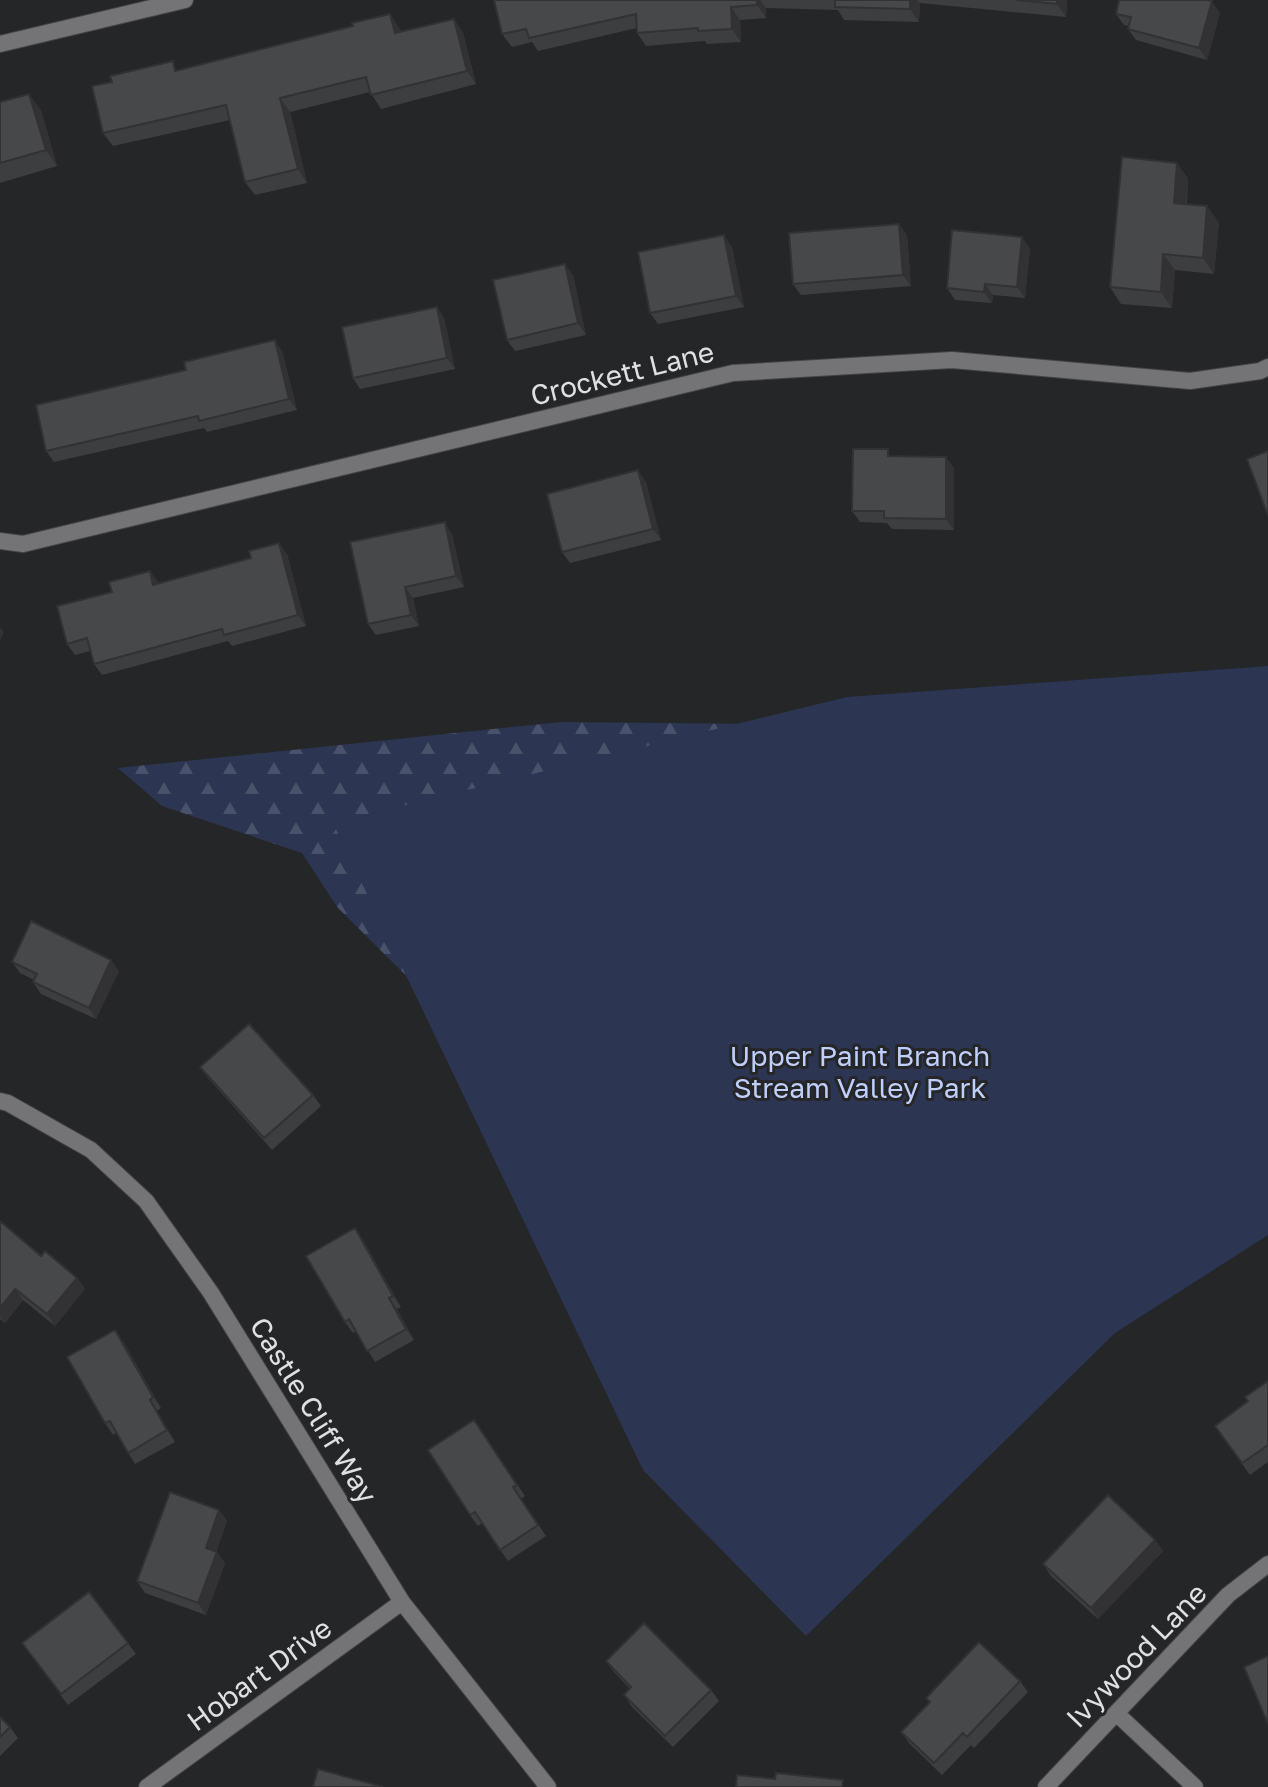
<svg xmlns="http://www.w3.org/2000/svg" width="1268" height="1787" font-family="'Golos Text',sans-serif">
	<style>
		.forest { fill: url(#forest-firs) }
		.green { fill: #2c3552 }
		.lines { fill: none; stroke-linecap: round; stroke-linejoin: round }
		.minor-casing { stroke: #434446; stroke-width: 18 }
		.minor { stroke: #747476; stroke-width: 16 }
		.wall { fill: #3d3e40 }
		.shaded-wall { fill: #323234 }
		.building { fill: #47484a; stroke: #323234; stroke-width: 2 }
		.labels { text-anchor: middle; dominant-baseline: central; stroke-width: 6; stroke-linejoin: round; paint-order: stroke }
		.street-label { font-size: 28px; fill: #dfe0e2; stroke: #252628 }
		.park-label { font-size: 28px; fill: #bfcefb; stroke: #252628 }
	</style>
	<defs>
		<pattern id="forest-firs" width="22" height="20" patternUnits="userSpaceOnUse" patternTransform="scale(2)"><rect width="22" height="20" fill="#2c3552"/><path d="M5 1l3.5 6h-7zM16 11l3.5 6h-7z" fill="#4a526b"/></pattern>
	</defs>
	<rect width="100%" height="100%" fill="#252628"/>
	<!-- forest -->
	<path class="forest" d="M561,722L867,725L478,1047L337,907L302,853L162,806L118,768Z"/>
	<!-- green -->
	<path class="green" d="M1268,666V1235L1115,1333L806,1636L643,1470L333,823L847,697Z"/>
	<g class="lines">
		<defs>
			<path id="minor" d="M0,44L185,0
				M0,541L23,544L733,373L952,360L1190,381L1260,371L1268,367
				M0,1101L8,1103L91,1150L146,1201L211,1293L402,1602L548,1787
				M1116,1713L1195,1787
				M147,1787L402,1602
				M1046,1787L1228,1595L1268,1564"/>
		</defs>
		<!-- minor casing -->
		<use href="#minor" class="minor-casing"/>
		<!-- minor -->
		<use href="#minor" class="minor"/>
	</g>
	<!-- wall -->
	<path class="wall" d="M494,0H1067L1066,17L920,3L919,22L844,20L838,10L766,8V18L740,20L741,42L707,44L705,41L646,46L637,33V28L538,51L532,42L512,47L502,34Z
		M1220,13L1207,60L1136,40L1128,29L1129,26L1124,25L1116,14Z
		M390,14L399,28L401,32L454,19L463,33L476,84L381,109L370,92L290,112L307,183L255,195L245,182L230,120L113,146L103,133L112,82L179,70L353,26Z
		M0,102L41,110L57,166L0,183Z
		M1177,163L1188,179L1187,204L1219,222L1214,274L1175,270L1172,308L1121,304L1110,287Z
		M899,224L907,235L911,286L801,295L793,284Z
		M732,247L744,307L658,324L650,313Z
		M1030,248L1025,298L993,295L992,303L955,300L947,288Z
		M573,275L586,335L515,351L507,340Z
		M437,307L444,318L455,369L360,389L353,378Z
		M282,351L297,410L207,432L204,428L54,462L46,451Z
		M893,456L954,468V530L892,529L887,523L860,522L852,511Z
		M646,482L661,540L570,563L562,552Z
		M452,534L464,587L413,598L419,626L376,635L368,624Z
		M287,554L306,626L232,646L228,641L102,675L94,664L90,651L75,655L67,644L158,583Z
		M111,960L119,971L96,1019L41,994L33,982L34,980L20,973L12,962Z
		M200,1067L313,1095L321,1106L272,1150L208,1078Z
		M0,1221L41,1256L77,1278L85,1289L55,1326L23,1300L5,1323L0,1319Z
		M355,1228L363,1240L401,1307L397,1309L414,1340L375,1362L356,1331L353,1333L345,1322Z
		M123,1341L161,1408L157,1411L175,1442L135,1464L116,1433L113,1435L105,1423Z
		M1268,1381V1462L1250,1475L1215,1426L1248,1401Z
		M482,1431L525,1496L521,1499L546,1536L508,1561L482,1523L478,1526L470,1515Z
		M219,1510L227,1521L216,1551L225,1563L206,1615L145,1593L137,1581Z
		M1155,1540L1163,1551L1098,1619L1051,1576L1043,1564Z
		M89,1592L136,1654L68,1705L22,1643Z
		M606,1661L711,1690L719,1701L673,1747L632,1707L624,1695L630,1689L614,1672Z
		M1020,1681L1028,1692L974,1748L971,1745L942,1775L909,1743L901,1732L929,1703L926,1698Z
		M0,1717L10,1727L18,1738L0,1756Z"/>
	<!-- shaded-wall -->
	<path class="shaded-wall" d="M757,0H760L766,8V18L757,5Z
		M910,0H917L920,3L919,22L910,9Z
		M1057,0H1067L1066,17L1057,4Z
		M1212,1L1220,13L1207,60L1199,48Z
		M731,7L740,20L741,42L732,29Z
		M390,14L399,28L405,47L395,33Z
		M454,19L463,33L476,84L467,71Z
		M29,94L41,110L57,166L46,150Z
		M280,98L290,112L307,183L298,169Z
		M1177,163L1188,179L1185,219L1174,203Z
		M1207,206L1219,222L1214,274L1203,258Z
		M899,224L907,235L911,286L903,275Z
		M724,235L732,247L744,307L736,296Z
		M1022,237L1030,248L1025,298L1017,287Z
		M1163,254L1175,270L1172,308L1161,292Z
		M565,264L573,275L586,335L578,323Z
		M985,284L993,295L992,303L984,292Z
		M437,307L444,318L455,369L447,358Z
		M275,340L282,351L297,410L289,399Z
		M946,457L954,468V530L946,519Z
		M638,470L646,482L661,540L653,529Z
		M445,522L452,534L464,587L456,576Z
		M279,543L287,554L306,626L298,615Z
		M150,571L158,582L161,596L153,585Z
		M405,587L413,598L419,626L411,615Z
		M0,627L4,632L0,642Z
		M111,960L119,971L96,1019L89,1008Z
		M355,1228L363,1240L401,1307L393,1296Z
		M77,1278L85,1289L55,1326L47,1314Z
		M15,1289L23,1300L5,1323L0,1316V1308Z
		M389,1298L397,1309L414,1340L406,1329Z
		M115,1330L123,1341L161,1408L153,1397Z
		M150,1400L157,1411L175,1442L167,1430Z
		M219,1510L227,1521L214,1559L206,1548Z
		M1155,1540L1163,1551L1098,1619L1091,1608Z
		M217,1552L225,1563L206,1615L198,1603Z"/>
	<!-- building -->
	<path class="building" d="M494,0H757V5L731,7L732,29L698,31V28L637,33L636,14L529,38L526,29L502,34Z
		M835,0H910V9L835,7Z
		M1016,0H1057V4Z
		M1119,0H1207L1212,1L1199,48L1128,29L1131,17L1116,14Z
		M390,14L395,33L454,19L467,71L371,95L366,77L280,98L298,169L245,182L226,105L103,133L92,86L112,82L110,76L173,61L175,71L353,26L352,23Z
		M29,94L46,150L0,163V102Z
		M1122,157L1177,163L1174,203L1207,206L1203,258L1163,254L1161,292L1110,287Z
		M899,224L903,275L793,284L789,233Z
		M952,230L1022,237L1017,287L985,284L984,292L947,288Z
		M724,235L736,296L650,313L638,252Z
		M565,264L578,323L507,340L493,280Z
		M437,307L447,358L353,378L342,327Z
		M275,340L289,399L199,421L198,416L46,451L36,405L186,370L184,362Z
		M853,449H888V456L946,457V519L884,518V511H852Z
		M1268,451V516L1247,459Z
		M638,470L653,529L562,552L547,494Z
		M445,522L456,576L405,587L411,615L368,624L350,542Z
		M279,543L298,615L224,635L222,629L94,664L87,638L67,644L57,606L112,592L109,582L150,571L153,585L251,558L249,551Z
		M31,921L111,960L89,1008L33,982L37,974L12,962Z
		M249,1024L313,1095L264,1138L200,1067Z
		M0,1221L41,1256L45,1251L77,1278L47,1314L15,1289L0,1308Z
		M355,1228L393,1296L389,1298L406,1329L367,1351L349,1319L345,1322L306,1256Z
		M115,1330L153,1397L150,1400L167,1430L128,1453L110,1421L105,1423L67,1357Z
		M1268,1381V1445L1242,1463L1215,1426L1248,1401L1245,1397Z
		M474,1420L517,1485L513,1487L538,1525L500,1550L475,1512L470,1515L428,1450Z
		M170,1492L219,1510L206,1548L217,1552L198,1603L137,1581Z
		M1108,1495L1155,1540L1091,1608L1043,1564Z
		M89,1592L128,1643L61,1694L22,1643Z
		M644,1623L711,1690L665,1736L624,1695L631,1687L606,1661Z
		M979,1642L1020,1681L967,1737L963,1733L934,1763L901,1732L930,1702L926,1698Z
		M1268,1656V1724L1244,1667Z
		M0,1717L10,1727L0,1737Z
		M318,1769L383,1787H313Z
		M776,1773L843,1780L842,1787H736L737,1775L775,1779Z"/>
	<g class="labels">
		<!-- street labels -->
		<g class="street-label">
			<text transform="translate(622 373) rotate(-14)">Crockett Lane</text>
			<text transform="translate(314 1410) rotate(58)">Castle Cliff Way</text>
			<text transform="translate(1136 1655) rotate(-46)">Ivywood Lane</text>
			<text transform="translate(259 1674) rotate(-36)">Hobart Drive</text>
		</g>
		<!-- park labels -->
		<g class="park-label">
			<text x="860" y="1055">Upper Paint Branch<tspan x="860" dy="32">Stream Valley Park</tspan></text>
		</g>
	</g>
</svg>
